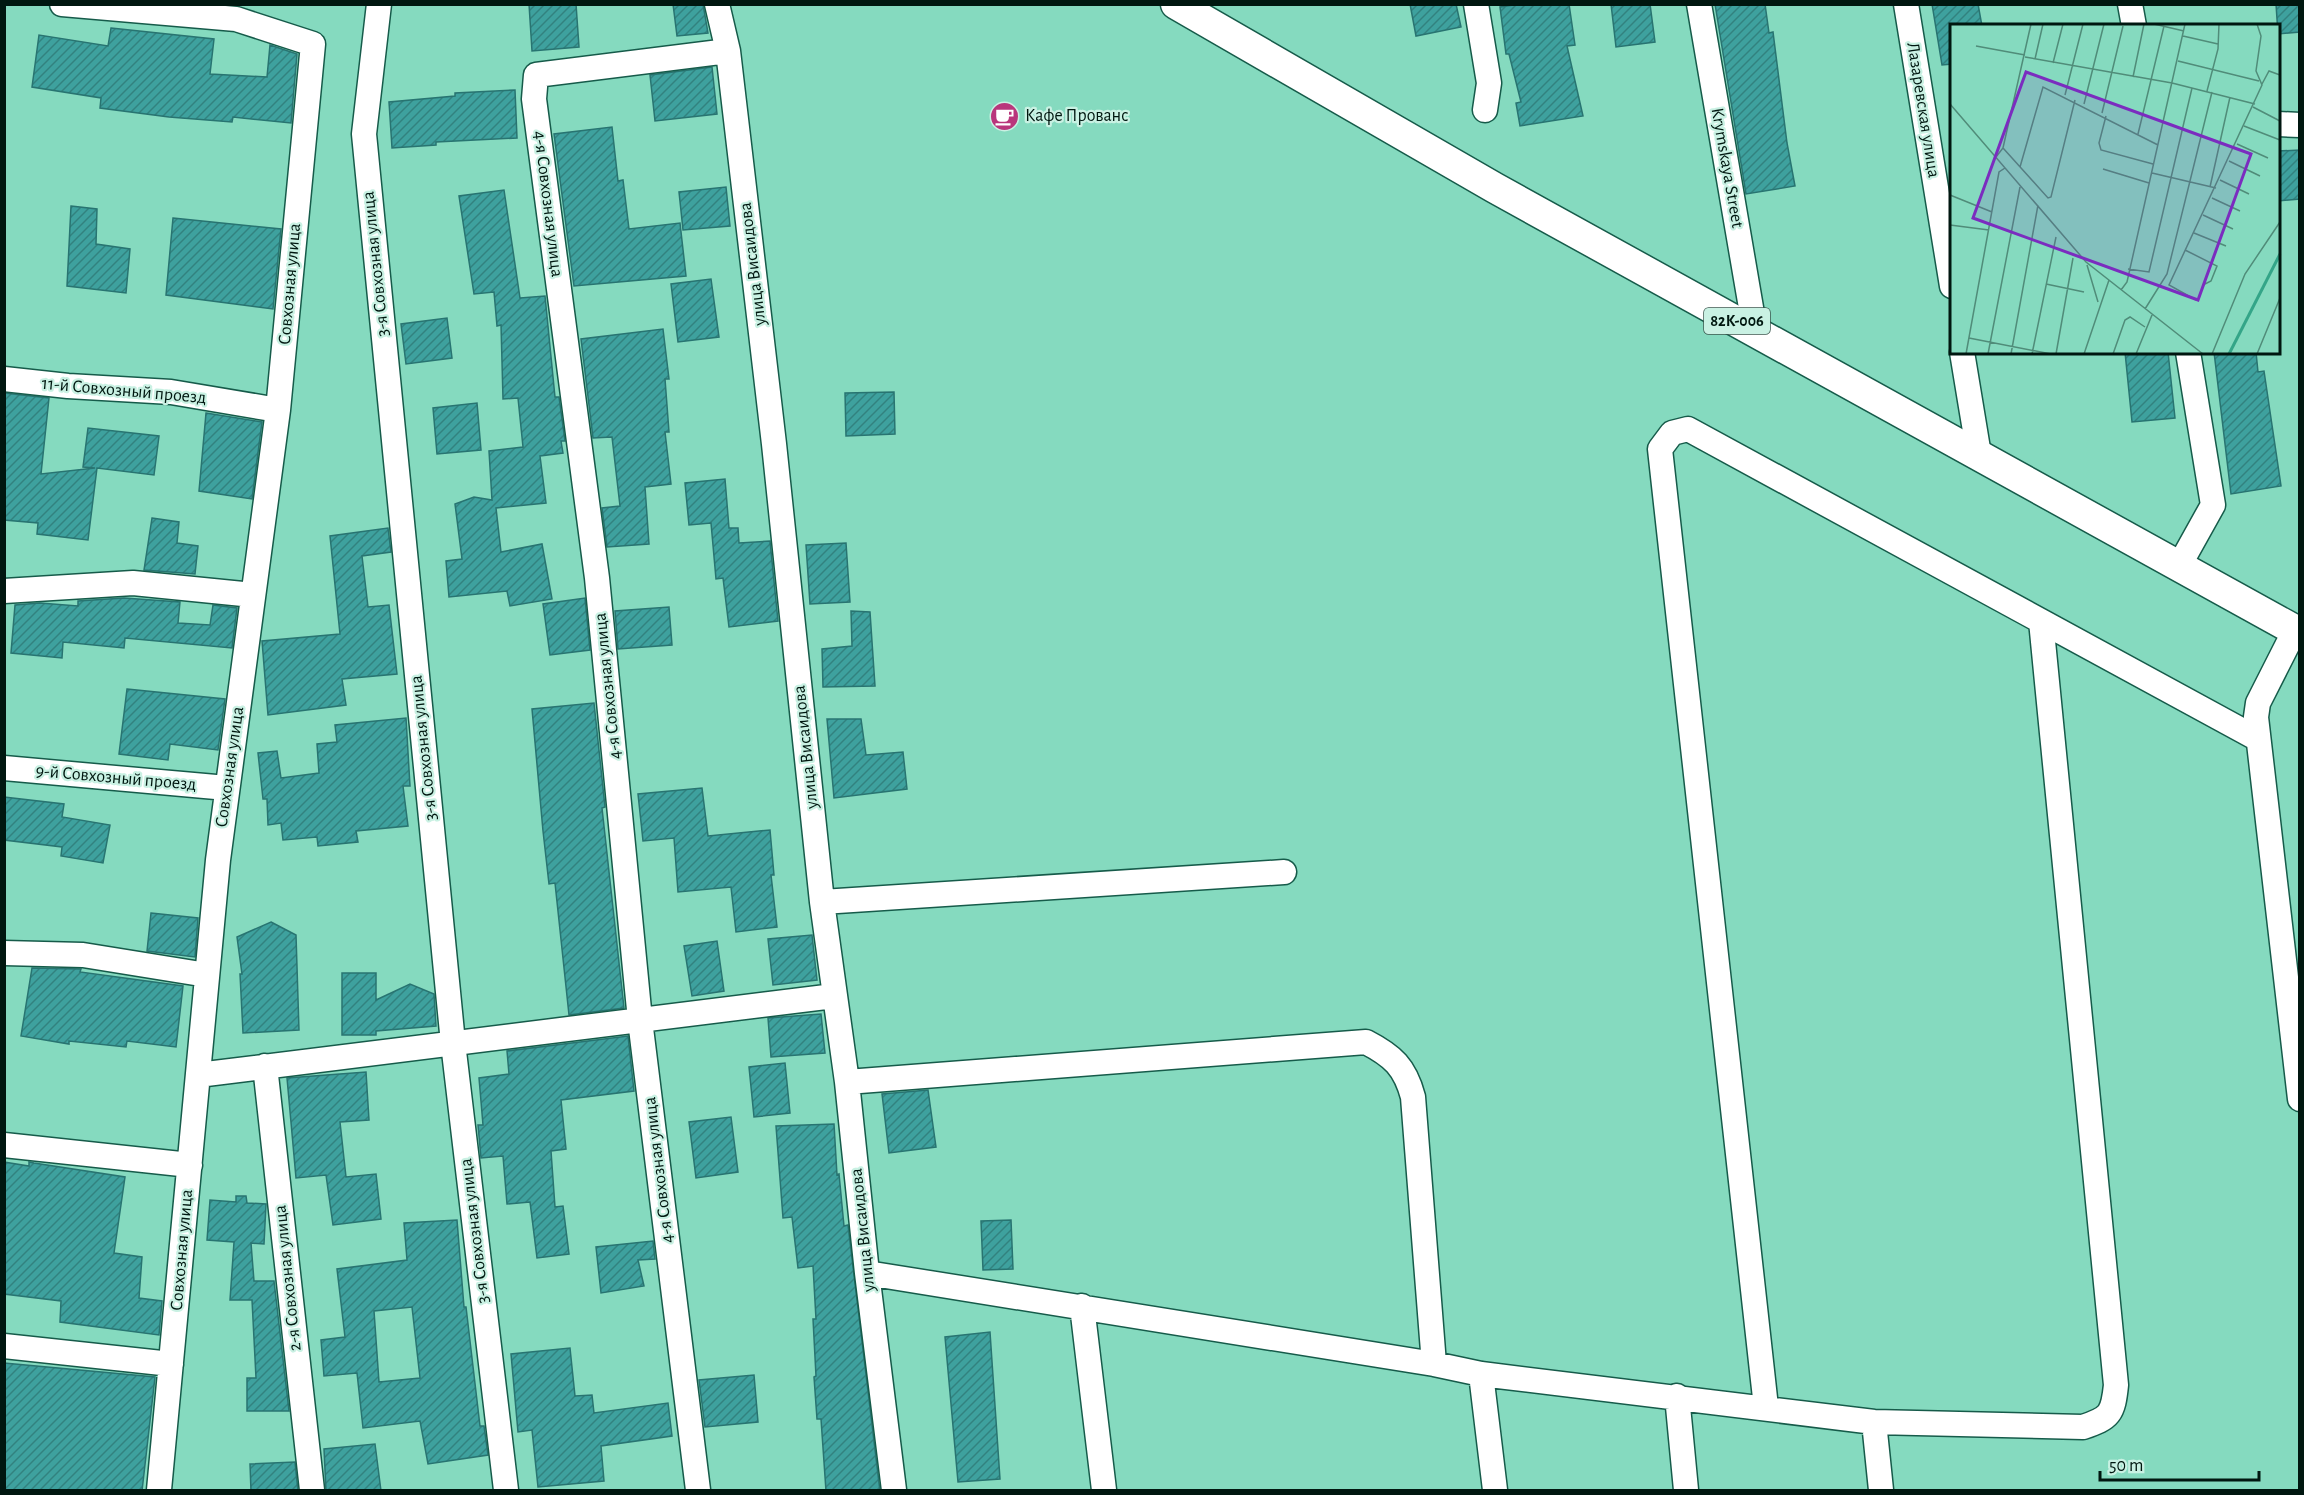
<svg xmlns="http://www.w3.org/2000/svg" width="2304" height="1495" font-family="'Alegreya Sans',sans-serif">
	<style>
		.building { fill: url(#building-hatch); stroke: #287471; stroke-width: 1.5; fill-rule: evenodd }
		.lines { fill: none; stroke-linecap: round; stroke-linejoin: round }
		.minor-casing { stroke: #165b4a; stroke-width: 27 }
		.major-casing { stroke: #165b4a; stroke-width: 33 }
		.minor { stroke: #fff; stroke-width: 24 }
		.major { stroke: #fff; stroke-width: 30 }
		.labels { text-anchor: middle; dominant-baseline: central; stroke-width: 4.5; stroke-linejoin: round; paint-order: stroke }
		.shield { fill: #c9f1e3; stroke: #3c584f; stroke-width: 1.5 }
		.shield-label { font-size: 16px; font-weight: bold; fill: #001710 }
		.street-label { font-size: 18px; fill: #001710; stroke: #c9f1e3 }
		.poi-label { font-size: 18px; fill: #001710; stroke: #c9f1e3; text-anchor: start }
		.inset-river { fill: none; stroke: #34a588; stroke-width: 3 }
		.inset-road { fill: none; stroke: #508c79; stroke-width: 1.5 }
		.view { fill: #7b2cbf; fill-opacity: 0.15; stroke: #7b2cbf; stroke-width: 3 }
		.inset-edge { fill: none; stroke: #001710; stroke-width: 3 }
	</style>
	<defs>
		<pattern id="building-hatch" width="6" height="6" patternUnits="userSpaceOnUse" patternTransform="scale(1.5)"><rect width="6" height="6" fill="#3ea19e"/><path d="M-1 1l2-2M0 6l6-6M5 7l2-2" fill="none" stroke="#32827f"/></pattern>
	</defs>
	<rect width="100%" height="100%" fill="#85dabf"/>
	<!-- building -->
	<path class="building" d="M529,4H576L579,47L532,51Z
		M673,4H703L708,33L677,36Z
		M1410,4H1456L1461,27L1416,36Z
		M1520,4H1569L1575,45L1567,46L1583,116L1520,126L1516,103L1521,102L1509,54H1506L1500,7Z
		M1611,4H1650L1655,42L1616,47Z
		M1715,4H1765L1769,33L1773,32L1787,143L1795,186L1746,194Z
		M1932,4H1978L1982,26H1952V64L1942,65Z
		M2276,4H2300V32L2278,34Z
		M111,28L214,39L210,74L267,77L270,45L297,54L291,123L233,117L232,122L169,117L100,108L101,98L32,87L39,35L108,46Z
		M712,67L717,114L655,121L650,75Z
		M515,90L517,138L436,142V145L392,148L389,102L455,96V93Z
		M612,127L618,181L623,180L629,229L680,223L686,276L574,286L554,134Z
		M2300,150V199L2278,201V151Z
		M726,187L730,226L683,230L679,192Z
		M504,190L520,298L545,296L555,397H559L565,441H561L563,453L540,456L546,503L496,508L501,552L542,544L552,599L510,606L507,591L449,597L446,561L462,559L455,504L474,497L492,500L489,451L523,447L518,398L503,399L501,325L497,326L494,292L474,294L459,196Z
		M71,206L97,209L96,244L130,249L126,293L67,286Z
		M173,218L281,229L273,309L166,295Z
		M711,279L719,337L678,342L671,284Z
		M447,318L452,358L406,364L401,324Z
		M663,329L669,379H665L669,432H665L671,484L645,487L649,544L607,547L602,508L620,506L612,437L593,438L581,339Z
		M2125,352H2168L2175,418L2132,422Z
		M2214,352H2256L2258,372L2264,371L2281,486L2231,494Z
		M894,392L895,434L846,436L845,393Z
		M4,393L49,398L41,474L95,468L83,467L88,428L159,436L154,475L97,468L88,540L37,534L38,523L4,520Z
		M477,403L481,450L437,454L433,408Z
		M206,413L262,422L252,499L199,491Z
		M725,479L729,528H738L739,543L770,541L778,621L729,627L723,578L716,579L711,523L689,525L685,483Z
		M152,518L179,522L177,543L198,546L195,574L144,570Z
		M388,528L391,552L362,556L368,607L389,605L397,674L342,679L346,705L268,715L262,641L340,634L330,536Z
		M846,543L850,602L810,604L806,545Z
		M124,598L180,602L178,623L210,625L213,605L237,608L232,648L125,638L124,648L63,642L62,658L11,653L15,605L40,603L78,606V601Z
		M585,598L590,650L550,655L543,604Z
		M669,607L672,645L618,649L615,611Z
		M851,611L870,612L875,686L823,687L822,649L852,646Z
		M127,689L225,699L218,750L170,744L168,760L119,754Z
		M594,703L605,807L602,808L624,1008L569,1015L555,883L549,884L543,831L532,709Z
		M406,718L410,786H403L408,826L356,831L358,842L318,846L317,837L283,840L281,823L268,825L267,799H263L258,753L277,751L281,778L319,773L317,744L337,742L335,725Z
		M827,719H861L866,755L903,752L907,789L834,798Z
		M702,788L708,836L770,830L774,875H771L777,927L736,932L731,887L678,892L674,838L643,841L638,794Z
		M4,797L64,804L62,817L110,825L103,863L61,856L62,847L4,840Z
		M151,913L198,918L195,957L147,951Z
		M271,922L296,935L299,1030L243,1033L240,974H242L237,937Z
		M812,935L817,980L773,985L768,939Z
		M717,941L724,991L692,996L684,946Z
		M32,968L81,969L80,972L183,986L176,1047L127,1041L126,1047L69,1041V1044L21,1036Z
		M342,973H376V1000L410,984L434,994L436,1026L376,1031V1035H342Z
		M821,1014L825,1053L771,1057L768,1018Z
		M628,1036L634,1091L561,1100L566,1149L551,1151L555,1207L563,1206L569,1254L537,1258L530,1202L507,1204L503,1156L481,1158L478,1125H483L479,1078L509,1074L507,1051Z
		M785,1063L790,1113L754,1117L749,1067Z
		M366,1072L369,1120L340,1122L346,1177L376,1174L381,1219L333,1225L326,1175L296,1178L287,1078Z
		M928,1090L936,1147L889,1153L882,1094Z
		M731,1117L738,1172L696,1178L689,1122Z
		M834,1124L837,1175L839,1174L844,1226L848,1225L880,1491H826L821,1419H817L814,1377L816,1376L813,1319H816L813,1266L798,1268L792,1217L783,1218L776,1126Z
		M4,1162L29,1166V1162L34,1163L125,1177L114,1253L142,1257L139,1298L162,1301L159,1335L60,1322L61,1301L4,1294Z
		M236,1196H246L247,1203L266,1204L264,1244L251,1243L254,1281H274L289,1411H247V1378H256L252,1300H230L234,1242L207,1240L210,1200L236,1202Z
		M457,1220L464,1307H466L480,1426H484L488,1455L428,1464L420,1421L363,1428L357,1373L324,1376L321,1340L345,1337L337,1269L407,1260L404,1223ZM412,1307L420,1378L379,1382L374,1311Z
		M1011,1220L1013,1269L983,1270L981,1221Z
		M653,1241L655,1259L638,1260L644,1286L601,1293L596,1247Z
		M990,1332L1000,1479L958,1482L945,1337Z
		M570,1348L575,1396L592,1395L594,1413L668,1403L672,1436L601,1446L604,1481L538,1487L532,1430L518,1432L511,1354Z
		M4,1363L155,1377L142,1491H4Z
		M754,1375L758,1422L705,1427L699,1380Z
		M375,1444L381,1491H326L324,1449Z
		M295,1462L298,1491H251L250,1464Z"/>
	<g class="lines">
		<defs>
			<path id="minor" d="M62,4L236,19L313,44L278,410L218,860L159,1490
				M379,4L364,134L453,1043L506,1490
				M717,4L728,51L774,444L822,902L847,1082L867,1273L894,1490
				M1476,4L1489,83L1485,110
				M1699,4L1755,331
				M1906,4L1952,286
				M2130,4L2134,26
				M2278,124L2300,125
				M1962,352L1979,455
				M4,379L68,386L171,392L278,410
				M2179,566L2213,505L2188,352
				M4,591L133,583L253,595
				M2295,630L2258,703L2256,717L2300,1099
				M4,768L227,788
				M822,902L1284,872
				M4,953L83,955L207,975
				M265,1066L312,1490
				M198,1075L834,996
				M847,1082L1366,1042C1393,1056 1405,1067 1413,1097L1434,1364
				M4,1145L190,1165
				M867,1273L1434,1364L1481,1374L1874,1422L2083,1427C2110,1418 2113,1414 2116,1385L2041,621
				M1082,1306L1104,1490
				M4,1346L171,1364
				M1481,1374L1495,1490
				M1677,1396L1686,1490
				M1766,1407L1660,449L1672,433L1688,429L2256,738
				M1874,1422L1881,1490
				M698,1490L640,1020L597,578L534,99L536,75L728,51"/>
			<path id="major" d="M1176,4L1495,188L2300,633"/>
		</defs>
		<!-- minor casing -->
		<use href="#minor" class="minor-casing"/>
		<!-- major casing -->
		<use href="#major" class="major-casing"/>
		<!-- minor -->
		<use href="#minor" class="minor"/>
		<!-- major -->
		<use href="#major" class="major"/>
	</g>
	<!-- icons -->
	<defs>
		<symbol id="cafe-disc" viewBox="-11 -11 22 22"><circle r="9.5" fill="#b9367c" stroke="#c9f1e3"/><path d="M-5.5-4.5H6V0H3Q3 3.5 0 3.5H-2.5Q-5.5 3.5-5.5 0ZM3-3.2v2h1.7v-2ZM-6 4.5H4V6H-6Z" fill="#fff"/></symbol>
	</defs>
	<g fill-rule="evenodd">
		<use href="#cafe-disc" x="988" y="100" width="33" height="33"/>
	</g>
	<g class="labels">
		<!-- shield labels -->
		<rect class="shield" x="1704" y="308" width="66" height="26" rx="4.5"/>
		<g class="shield-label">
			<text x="1737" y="321">82К-006</text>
		</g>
		<!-- street labels -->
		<g class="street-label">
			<text transform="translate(1923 110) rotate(81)">Лазаревская улица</text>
			<text transform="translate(1727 168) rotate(80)">Krymskaya Street</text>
			<text transform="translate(548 204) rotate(83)">4-я Совхозная улица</text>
			<text transform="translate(376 264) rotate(-96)">3-я Совхозная улица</text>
			<text transform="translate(753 264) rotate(-97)">улица Висаидова</text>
			<text transform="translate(290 284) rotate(-85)">Совхозная улица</text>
			<text transform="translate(124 391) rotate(5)">11-й Совхозный проезд</text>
			<text transform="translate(608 686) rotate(-96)">4-я Совхозная улица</text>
			<text transform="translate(806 747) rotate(-96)">улица Висаидова</text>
			<text transform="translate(424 748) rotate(-96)">3-я Совхозная улица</text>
			<text transform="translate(230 767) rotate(-82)">Совхозная улица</text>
			<text transform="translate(116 778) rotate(5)">9-й Совхозный проезд</text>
			<text transform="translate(659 1170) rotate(-97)">4-я Совхозная улица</text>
			<text transform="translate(863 1230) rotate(-96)">улица Висаидова</text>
			<text transform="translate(475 1231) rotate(-97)">3-я Совхозная улица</text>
			<text transform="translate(182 1250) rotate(-85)">Совхозная улица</text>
			<text transform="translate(288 1278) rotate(-96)">2-я Совхозная улица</text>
		</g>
		<!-- poi labels -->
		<g class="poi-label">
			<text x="1025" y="116">Кафе Прованс</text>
		</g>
	</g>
	<!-- overview -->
	<g transform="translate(1950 24)">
		<rect width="330" height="330" fill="#85dabf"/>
		<path class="inset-river" d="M279,330L330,230"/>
		<path class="inset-road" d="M204,0L234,7M233,12L268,20M26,22L75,31M75,33L222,59L305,80M85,35L93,0M228,37L309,57M103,39L113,0M183,53L194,0M312,60L319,47L330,51M257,67L268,25L269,0M115,71L133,0M0,80L136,238L253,330M134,80L154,0M303,83L330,97M152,89L173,2M156,92L149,119L151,126L203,140M294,102L330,116M188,110L214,2M287,120L318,134M53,124L98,174L101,173L125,76M46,133L53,124L81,0M279,137L310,152M70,143L93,63L208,121M153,145L199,159M202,149L266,164M270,156L299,170M260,163L280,73M0,171L42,188M262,174L290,187M253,191L283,205M0,201L39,206M244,209L276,222M235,226L267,242L261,257L255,260M137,241L148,278M178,245L199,248L242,64M96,260L134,268M171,266L177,258L235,0M246,276L219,261L312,61L306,47L311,12L307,0M195,285L217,250L262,68M19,314L101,330M16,330L49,148L55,144M38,330L70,163M61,330L88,181M82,330L106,213M106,330L123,234M134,330L159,256M163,330L175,296L180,293L195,303M186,330L202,291M262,330L295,250L330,198M307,330L330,274"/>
		<path class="view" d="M76,48L301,130L248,276L23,194Z"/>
		<rect width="330" height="330" class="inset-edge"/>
	</g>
	<!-- border -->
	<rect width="2304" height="1495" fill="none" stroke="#001710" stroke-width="12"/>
	<!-- scale -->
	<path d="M2100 1471v9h159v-9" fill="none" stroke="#001710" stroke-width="3"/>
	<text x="2109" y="1471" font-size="18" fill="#001710" stroke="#c9f1e3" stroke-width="4.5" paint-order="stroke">50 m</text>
</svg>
